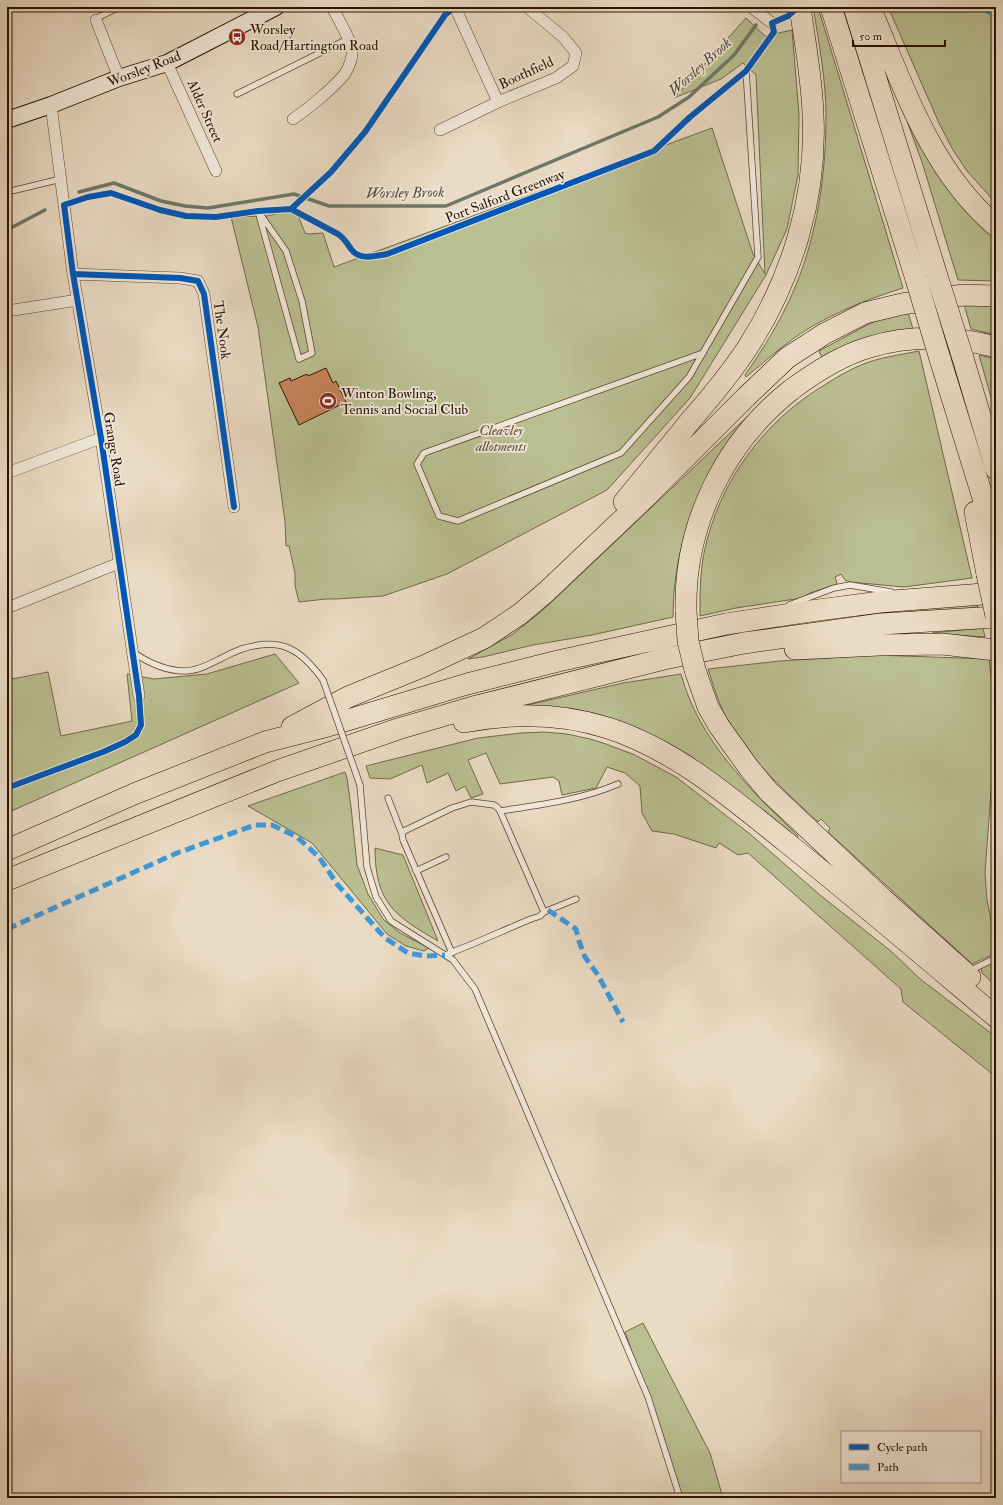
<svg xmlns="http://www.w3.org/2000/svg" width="1003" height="1505" font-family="'IM FELL Double Pica',serif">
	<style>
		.green { fill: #babf92; stroke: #726849 }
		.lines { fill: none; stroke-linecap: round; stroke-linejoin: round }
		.stream { stroke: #6d7868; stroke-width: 3.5 }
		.building { fill: #c8845c; stroke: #2b1100 }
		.service-casing { stroke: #5b4431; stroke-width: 7 }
		.minor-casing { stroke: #5b4431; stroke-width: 12 }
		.secondary-casing { stroke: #2b1100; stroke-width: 18 }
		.motorway-casing { stroke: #2b1100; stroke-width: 22 }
		.service { stroke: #f1e8d9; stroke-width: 5.5 }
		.minor { stroke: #f1e8d9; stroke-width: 11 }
		.secondary { stroke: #f1e8d9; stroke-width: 16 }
		.motorway { stroke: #eadbc4; stroke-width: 21 }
		.service-bridge-casing { stroke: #5b4431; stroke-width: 7; stroke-linecap: butt }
		.motorway-bridge-casing { stroke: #2b1100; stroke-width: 22; stroke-linecap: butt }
		.service-bridge { stroke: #f1e8d9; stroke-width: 5.5 }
		.motorway-bridge { stroke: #eadbc4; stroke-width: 21 }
		.quiet { stroke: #3d9adc; stroke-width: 5; stroke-dasharray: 10 5; stroke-linecap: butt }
		.cycleway-casing { stroke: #f1e8d9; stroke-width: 8 }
		.cycleway { stroke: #0057b8; stroke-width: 6 }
		.labels { text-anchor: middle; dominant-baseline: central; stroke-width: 3.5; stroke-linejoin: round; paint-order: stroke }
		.poi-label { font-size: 14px; fill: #2b1100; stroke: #f1e8d9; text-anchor: start }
		.street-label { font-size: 14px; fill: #2b1100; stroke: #f1e8d9 }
		.park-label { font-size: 14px; font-style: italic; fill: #5d4e33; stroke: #f1e8d9 }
		.water-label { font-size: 15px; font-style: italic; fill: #524d3d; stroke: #f1e8d9 }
	</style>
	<rect width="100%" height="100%" fill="#eadbc4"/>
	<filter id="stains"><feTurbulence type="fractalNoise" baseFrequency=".005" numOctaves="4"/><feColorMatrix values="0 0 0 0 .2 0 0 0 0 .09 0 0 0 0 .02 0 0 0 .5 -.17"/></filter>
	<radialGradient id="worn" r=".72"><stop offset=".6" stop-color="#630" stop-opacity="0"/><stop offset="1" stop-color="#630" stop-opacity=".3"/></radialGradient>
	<!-- green -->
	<path class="green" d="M813,7H818L903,288C874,297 846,308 820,322C793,336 769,358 746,377L745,375C759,355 773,333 784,311C815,251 826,182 826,116C826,80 819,43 813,7Z
		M888,7H996V203L967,171L953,150L939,123Z
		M746,18L765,36L792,30L799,114L798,175L787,229L766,275L690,398L607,490L447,574L383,596L336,599H326L299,602L295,586V573L289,546H286L285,521L258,327L231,217L267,216L291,210L298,215L305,233L308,234L323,233L334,267L712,128L753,254L765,274L756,75L743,63L721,79L674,98Z
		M907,121H909L986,230L996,239V281L958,280L922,162Z
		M964,304L996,305V335L971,329Z
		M908,312L913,329L904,330L822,358L819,351L869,324L890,316Z
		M919,351L972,578L904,587L850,582L845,580L841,574L835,577L837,584L810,593L802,598L736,608L700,616C700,594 700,574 704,553C719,481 764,421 826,384C837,377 849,370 861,365C880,357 900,355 919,351Z
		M979,355L996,359V415Z
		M748,416C741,425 733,435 726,445C692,496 673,556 673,617L592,635L533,645L483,657L468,659L513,634L543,610Z
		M977,602L978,607L703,641L702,638L832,617Z
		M983,628L985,637L932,633Z
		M275,654L299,683L7,813V680L48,672L61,736L132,721L127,674L154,679L207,674Z
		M874,655L989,659L995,709V736L985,873L987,900L996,944V953L972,964L828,832L830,828L821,819L818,822C784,790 745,756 724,713C717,699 713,684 708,669L780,661Z
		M681,674C699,741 750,789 798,836L797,838L721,778L689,755L668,743L633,727L506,710L623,683Z
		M544,732L567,734L590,739L606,744L635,755L676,777L750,834L820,895L892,952L919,978L996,1037V1077L903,1002L901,989L748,853L738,855L719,843L716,848L674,834L652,831L642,813L640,786L625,773L607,767L596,788L562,795L559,781L553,777L500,784L486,753L468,760L483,794L471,798L465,786L456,791L448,773L427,783L422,765L390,779L370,778L366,766L478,738L521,733Z
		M345,772L347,778L351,807L357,865L368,894L383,919L400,933L429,948L424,951L406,946L387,934L312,843L248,806Z
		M375,848L403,855L438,941C395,916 375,903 375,848Z
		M996,960V986L982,973L981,967Z
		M643,1323L710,1453L723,1498H683L625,1332Z"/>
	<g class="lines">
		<!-- stream -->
		<path class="stream" d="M79,192L114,183L161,201L185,206L208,208L294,194L329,206H446L658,117L689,97L734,55L756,25
			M7,230L45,210"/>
	</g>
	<!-- building -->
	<path class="building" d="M326,368L333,383L336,381L346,402L299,425L279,383L290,378L291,381L307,374L308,376Z"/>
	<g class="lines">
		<defs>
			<path id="service" d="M96,20L101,16L119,7
				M237,94L348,39
				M7,192L61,179
				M64,205L88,197L111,193L160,210L186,216L216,217L258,211
				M258,211L286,251L302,301L312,353L299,359Z
				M703,353L424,453L417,464L439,516L458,521L621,453L689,377L758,257L746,71L774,32L772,23L788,16
				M789,605L834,588L850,585L891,592
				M134,653C149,663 167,671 185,671C197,671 210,664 220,659C228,655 237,650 245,648C283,637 302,651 323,680
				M360,785L367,867L376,897L391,921L453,960L475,989L648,1397L680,1498
				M388,798L402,834
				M500,811C539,805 581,800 618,784
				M416,871L446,857
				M544,912L576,899
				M445,955C474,944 502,931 531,919L540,916L544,912L500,811L498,808L494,805L471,802L452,808L404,831L402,834L403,840L452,953
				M969,971L996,958"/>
			<path id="minor" d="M455,7L498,102
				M751,7L772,23
				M96,20L119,78
				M167,63L216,171
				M51,105L73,274L101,438L139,696
				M293,119C308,109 332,89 344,75C349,68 353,57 352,49C349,36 338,19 332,7
				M440,130L498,102L556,78L573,66L576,53L563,37L527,7
				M73,274L180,278L198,281L204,294L234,507
				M7,311L78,300
				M7,473L101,438
				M7,608L119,563"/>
			<path id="secondary" d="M7,120L51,105L119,78L167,63L276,7"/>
			<path id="motorway" d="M831,7L916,279
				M854,7L937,276
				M870,7C903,85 930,170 996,226
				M962,355L996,469
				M940,359L996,540
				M624,502C646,475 668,448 691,420C711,397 731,373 748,347C792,278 817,197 813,115C812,79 805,43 800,7
				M975,512L987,574
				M686,611C684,525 724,443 791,390C815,372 842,355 870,347C910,335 956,336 996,347
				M795,649L879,645L942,644L996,650
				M695,670L708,707L719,726L749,768L769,792L883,899L970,977
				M464,722C511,713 562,713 608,728C676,750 731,798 786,842C857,899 926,958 996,1017
				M292,727L348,697L424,666L484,638L520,614L546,592L644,499L746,397L787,358L824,334L865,313L902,304L963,295L996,296
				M7,850L134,794L265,742L328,726L467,684L558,661L726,624L811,611L880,602L996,593
				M7,880L277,771L398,729L473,707L664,659L744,643L881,624L996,617"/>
		</defs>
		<!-- service casing -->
		<use href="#service" class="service-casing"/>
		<!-- minor casing -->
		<use href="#minor" class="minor-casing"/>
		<!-- secondary casing -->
		<use href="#secondary" class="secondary-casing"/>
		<!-- motorway casing -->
		<use href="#motorway" class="motorway-casing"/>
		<!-- service -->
		<use href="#service" class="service"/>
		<!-- minor -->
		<use href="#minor" class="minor"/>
		<!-- secondary -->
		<use href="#secondary" class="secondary"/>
		<!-- motorway -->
		<use href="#motorway" class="motorway"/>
		<defs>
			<path id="service-bridge" d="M323,680L360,785"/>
			<path id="motorway-bridge" d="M937,276L962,355
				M916,279L940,359
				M987,574L996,616
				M686,611L688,641L695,670"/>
		</defs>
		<!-- service-bridge casing -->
		<use href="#service-bridge" class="service-bridge-casing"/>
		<!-- motorway-bridge casing -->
		<use href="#motorway-bridge" class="motorway-bridge-casing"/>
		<!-- service-bridge -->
		<use href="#service-bridge" class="service-bridge"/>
		<!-- motorway-bridge -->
		<use href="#motorway-bridge" class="motorway-bridge"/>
		<!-- quiet -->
		<path class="quiet" d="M983,7L996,19
			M548,910L576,929L579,941L585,957L598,975L623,1022
			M7,929L177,853L255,825H272L297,837L319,857L337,884L385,938L408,953L425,956L445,955"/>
		<defs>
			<path id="cycleway" d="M291,209L331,172L365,132L445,15L455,7
				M73,274L180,278L198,281L204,294L234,507
				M7,788L103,752L125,742L136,735L141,725L139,696L101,438L73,274L64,205L88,197L111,193L160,210L186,216L216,217L258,211L291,209L338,234C344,238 347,243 351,249C360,261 374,256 387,254L654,151L690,117L746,71L774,32L772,23L788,16L798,7"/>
		</defs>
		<!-- cycleway casing -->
		<use href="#cycleway" class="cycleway-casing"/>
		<!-- cycleway -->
		<use href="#cycleway" class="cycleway"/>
	</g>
	<!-- icons -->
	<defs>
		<symbol id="bus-disc" viewBox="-11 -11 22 22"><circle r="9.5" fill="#8f2418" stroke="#f1e8d9"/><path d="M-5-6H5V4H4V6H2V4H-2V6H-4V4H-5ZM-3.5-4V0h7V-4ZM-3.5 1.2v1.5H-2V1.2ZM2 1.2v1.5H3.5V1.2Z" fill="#fff"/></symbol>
		<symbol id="stadium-disc" viewBox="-11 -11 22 22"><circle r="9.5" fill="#8f2418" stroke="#f1e8d9"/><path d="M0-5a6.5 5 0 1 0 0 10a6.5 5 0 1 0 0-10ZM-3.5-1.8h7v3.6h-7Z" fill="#fff"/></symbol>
	</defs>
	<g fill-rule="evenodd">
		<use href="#bus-disc" x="227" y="27" width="20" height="20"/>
		<use href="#stadium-disc" x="318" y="391" width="20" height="20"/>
	</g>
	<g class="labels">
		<!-- poi labels -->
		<g class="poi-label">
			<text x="250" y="29">Worsley<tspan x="250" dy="16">Road/Hartington Road</tspan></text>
			<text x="341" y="393">Winton Bowling,<tspan x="341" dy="16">Tennis and Social Club</tspan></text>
		</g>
		<!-- street labels -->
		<g class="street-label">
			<text transform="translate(144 69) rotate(-21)">Worsley Road</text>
			<text transform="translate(526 73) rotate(-25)">Boothfield</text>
			<text transform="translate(205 111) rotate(66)">Alder Street</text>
			<text transform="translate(505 196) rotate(-21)">Port Salford Greenway</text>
			<text transform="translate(222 330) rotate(82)">The Nook</text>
			<text transform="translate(114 449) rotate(81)">Grange Road</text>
		</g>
		<!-- park labels -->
		<g class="park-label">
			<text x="501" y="430">Cleavley<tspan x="501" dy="16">allotments</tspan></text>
		</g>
		<!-- water labels -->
		<g class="water-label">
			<text transform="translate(700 67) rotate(-42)">Worsley Brook</text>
			<text transform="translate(405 193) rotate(-1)">Worsley Brook</text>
		</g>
	</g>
	<!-- margin -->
	<rect width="1003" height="1505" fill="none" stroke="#eadbc4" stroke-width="24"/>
	<rect x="8" y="8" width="987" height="1489" fill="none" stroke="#2b1100" stroke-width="2"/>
	<rect x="12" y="12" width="979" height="1481" fill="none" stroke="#2b1100"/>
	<!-- legend -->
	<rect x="841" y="1431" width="140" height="52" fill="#f1e8d9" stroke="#a29282"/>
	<rect x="849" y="1444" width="20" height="6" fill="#0057b8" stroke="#a29282"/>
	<text x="877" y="1451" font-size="12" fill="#2b1100">Cycle path</text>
	<rect x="849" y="1464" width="20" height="6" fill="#3d9adc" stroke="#a29282"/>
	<text x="877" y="1471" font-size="12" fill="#2b1100">Path</text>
	<!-- scale -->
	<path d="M853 40v6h92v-6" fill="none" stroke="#2b1100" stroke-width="2"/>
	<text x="859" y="40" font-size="12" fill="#2b1100" stroke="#f1e8d9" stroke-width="3" paint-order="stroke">50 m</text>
	<rect width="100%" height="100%" filter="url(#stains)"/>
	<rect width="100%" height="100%" fill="url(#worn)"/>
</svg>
